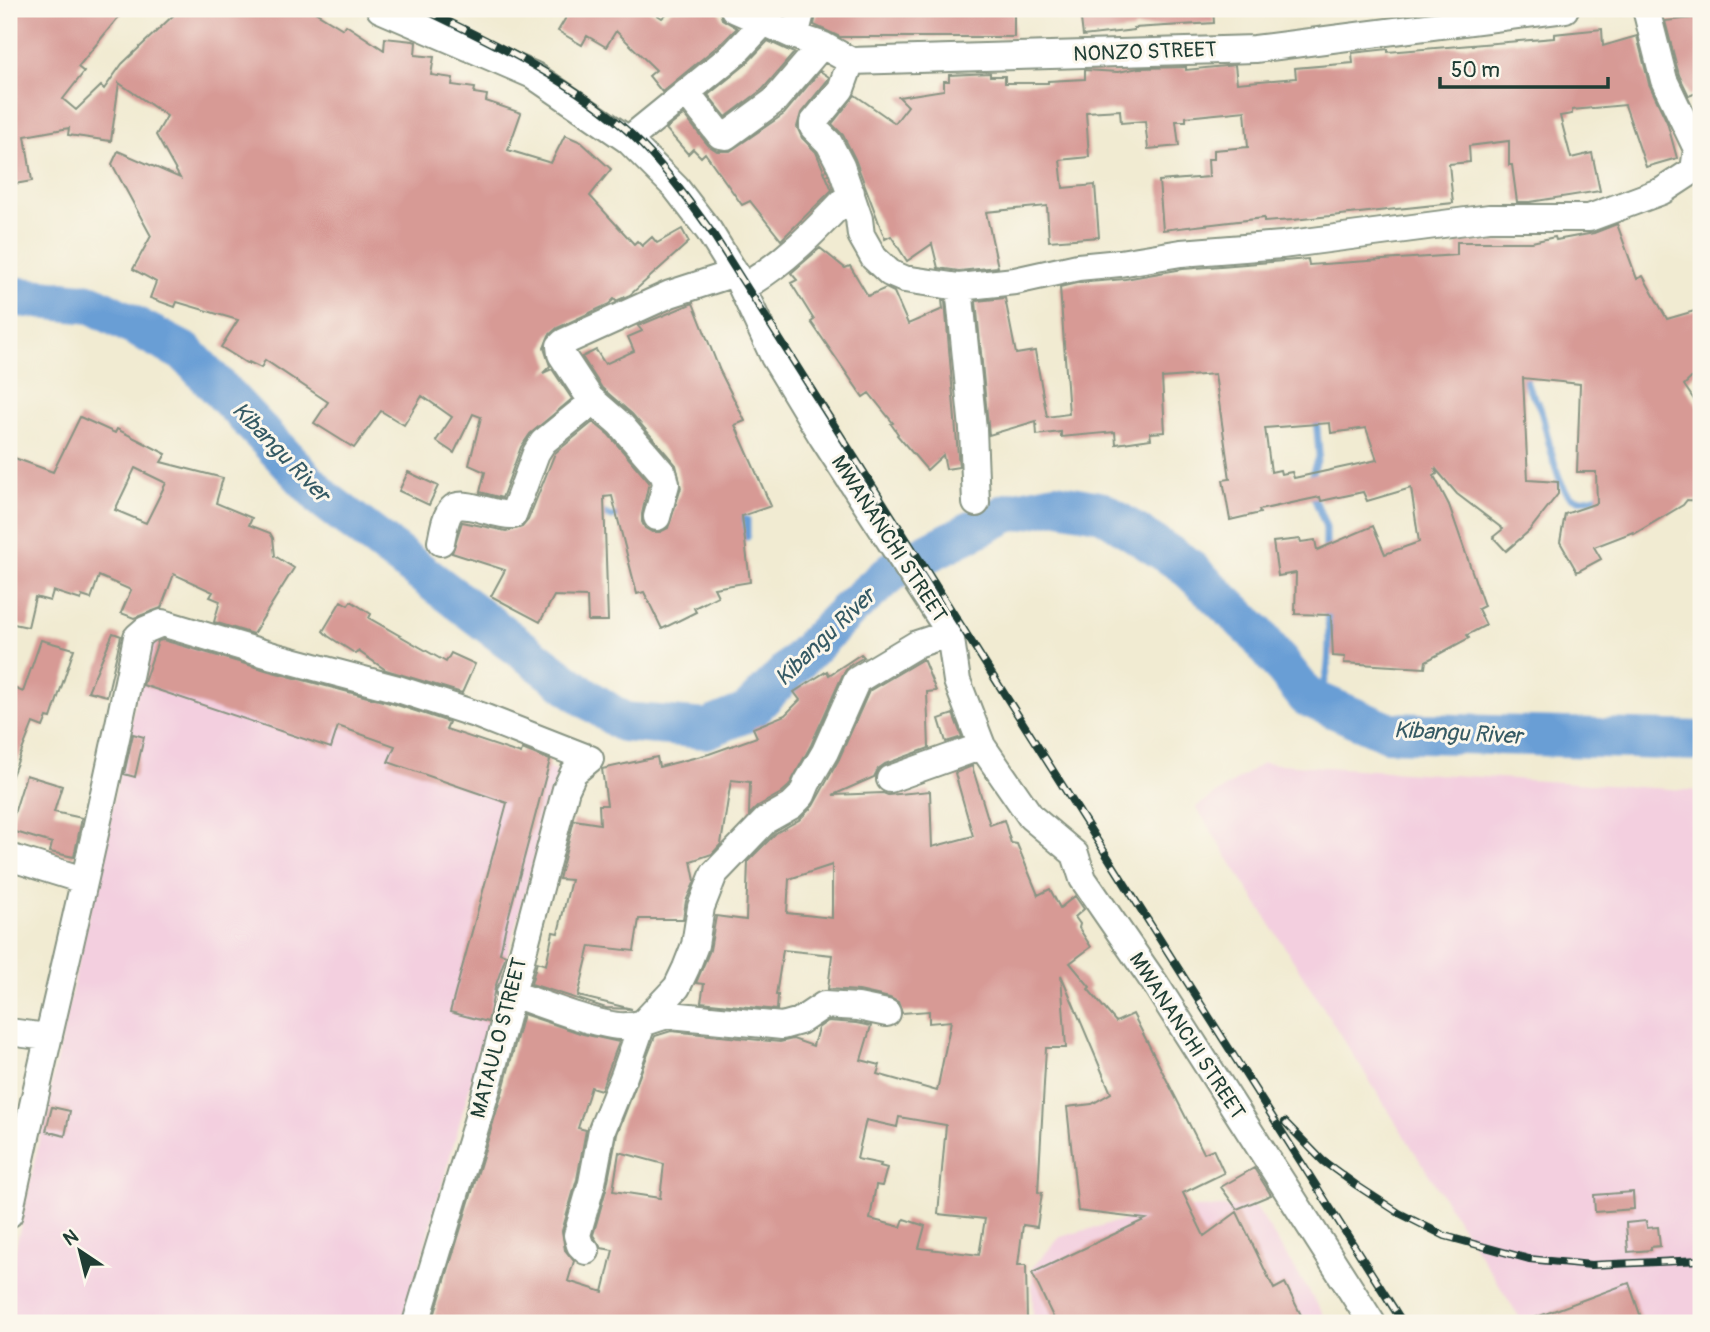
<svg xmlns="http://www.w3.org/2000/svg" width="1710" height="1332" font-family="Pangolin,sans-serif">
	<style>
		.built { fill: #f3cfdf }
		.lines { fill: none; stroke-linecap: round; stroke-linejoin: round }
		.stream { stroke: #699ed5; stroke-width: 7 }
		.river { stroke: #699ed5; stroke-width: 40 }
		.building { fill: #d79a95; fill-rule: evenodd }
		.minor-casing { stroke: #889483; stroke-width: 30 }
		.minor { stroke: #fff; stroke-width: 26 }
		.rail-casing { stroke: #1f3d34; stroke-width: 8 }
		.rail { stroke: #fbf7ec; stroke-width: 5; stroke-dasharray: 16; stroke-linecap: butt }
		.labels { text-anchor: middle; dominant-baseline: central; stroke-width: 6; stroke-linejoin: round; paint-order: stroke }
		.street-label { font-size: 21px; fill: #1f3d34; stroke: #fbf7ec }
		.water-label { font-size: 23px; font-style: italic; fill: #355a64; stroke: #fbf7ec }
	</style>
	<rect width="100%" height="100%" fill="#fbf7ec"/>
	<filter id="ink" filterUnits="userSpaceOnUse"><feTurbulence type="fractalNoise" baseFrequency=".0143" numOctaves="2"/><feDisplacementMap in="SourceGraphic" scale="14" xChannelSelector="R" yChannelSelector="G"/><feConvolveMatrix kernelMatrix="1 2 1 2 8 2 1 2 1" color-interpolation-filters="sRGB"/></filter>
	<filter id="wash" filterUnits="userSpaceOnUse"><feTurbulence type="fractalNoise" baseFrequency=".00686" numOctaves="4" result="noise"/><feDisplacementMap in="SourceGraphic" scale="28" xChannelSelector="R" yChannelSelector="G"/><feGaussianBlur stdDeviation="1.57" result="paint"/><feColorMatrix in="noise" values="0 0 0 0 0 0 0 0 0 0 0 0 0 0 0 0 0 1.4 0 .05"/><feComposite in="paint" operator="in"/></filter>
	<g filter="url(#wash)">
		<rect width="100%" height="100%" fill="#f1ebd2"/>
		<!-- built -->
		<path class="built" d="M150,633L559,772L403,1323H9V1278Z
			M1263,763L1701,791V1323H1523L1196,807Z
			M1255,1206L1329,1323H1033L1032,1268L1060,1237L1164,1209Z"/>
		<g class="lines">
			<!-- stream -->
			<path class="stream" d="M1526,369C1524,390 1533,391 1540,408C1547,429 1555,482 1569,495C1579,504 1594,497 1605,494
				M1310,481L1319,454L1316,417
				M1312,492L1326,527V554
				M598,511L612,517L624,513L625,515
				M734,517L747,520V537
				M1307,697H1314C1316,694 1320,692 1322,688C1331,673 1330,624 1326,607"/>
			<!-- river -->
			<path class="river" d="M9,296L92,304L186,353L325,500L585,697L623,722L706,729L748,712L845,613L894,570L1007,513L1055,503L1103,512L1185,565L1255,632L1307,697L1388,732L1701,741"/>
		</g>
		<g id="blocks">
			<!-- building -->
			<path class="building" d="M13,9H125L78,67L84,72L63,99L76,110L101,86L104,89L122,64L180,9H310L343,29L346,25L384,50L385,38L413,41L416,42L415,55L434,57L431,75L453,78L452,85L475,88L474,93L487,95L486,101L521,113L508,150L551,163L565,135L581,142L611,169L590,196L634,244L637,241L642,246L652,237L657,243L682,229L689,242L630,295L616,301L614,299L609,304L557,328L549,335L544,348L550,366L543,373L552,369L572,399L530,434L521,447L502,498L480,492L485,472L469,465L481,417L473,414L454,453L436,441L452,417L422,396L404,425L381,411L354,448L314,423L328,402L265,360L261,368L249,362L248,364L221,347L238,320L177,302L175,307L150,298L156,282L133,269L151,236L112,164L118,151L180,178L156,135L167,116L119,83L111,141L68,135L69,128L25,136L32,181L9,185V18Z
				M571,9H648L662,18L672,9H719L722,19L737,28L724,41L662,92L649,76L656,70L616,31L606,47L587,36L582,45L558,31Z
				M817,9H1014V37H840L814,25Z
				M1098,9H1213L1214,23L1134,28V30L1083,36L1080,11Z
				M1701,17V91L1689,96L1679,75L1665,21Z
				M1602,29L1603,46L1637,36L1649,84L1667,122L1677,158L1646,167L1625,105L1572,110V114L1560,116L1571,158L1592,153L1600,191L1530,202H1517L1512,165H1509V141L1469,146L1470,162L1449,164L1453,203L1293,220L1264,222V218L1163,230L1159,181L1209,177L1208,159H1214V150L1248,147L1245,111L1186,117V121H1176L1179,146L1148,149L1145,121L1121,123L1120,110L1086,112L1089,157L1060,160L1063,188L1095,185L1099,237L1049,241L1047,206L986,212L998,267L959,271L938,268L932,244L907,261L891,236L885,239L855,159L843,135L832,124L855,95L895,123L908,106L899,97L944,90V81H949V75L990,73V76H1005V83H1048V81L1085,79V70L1118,72L1139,68L1186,67V70L1235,65L1237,83L1296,78L1295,68L1353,63L1352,53L1388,49V52L1554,38V34Z
				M768,41L794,53L763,89L726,117L708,95L745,65Z
				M820,71L829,77L827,81L801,113L797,127L802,138L816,152L832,190L781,240L750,201L742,205L705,153L701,157L693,149L688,154L666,129L684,115L708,145L717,151H730L784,114Z
				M1617,224L1637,279L1643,276L1667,319L1701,309V369L1684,385L1701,410L1700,501L1687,500L1683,505L1634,534L1633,532L1594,547L1601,559L1577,572L1560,542L1565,514L1597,503L1596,472H1577L1580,384L1523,378L1528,480L1558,482V494L1529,531L1506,551L1493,537L1503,529L1457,494L1435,468L1437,474L1434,476L1449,505L1484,606L1478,609L1486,625L1467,635L1469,638L1426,661L1425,668L1344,663L1345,657L1333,656L1331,615L1295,614L1296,573L1278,576L1273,542L1300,539L1301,542L1315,540L1317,550L1373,526L1385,554L1419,542L1411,488L1367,501L1363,492L1321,501L1320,497L1259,510L1260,513L1230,520L1223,480L1230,479L1215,374L1162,378L1165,432L1150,433L1151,439L1116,444L1115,432L1061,437V432L1037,435L1036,421L989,435L976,301L1005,298L1016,354L1035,351L1047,417L1069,414L1060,287L1077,283L1125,279L1183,269L1308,259L1309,265L1457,255V242H1532L1555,237L1556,240L1594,233ZM1330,423L1331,433L1366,428L1377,460L1294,478L1292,472L1281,474L1280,470L1271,472L1265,428Z
				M820,248L845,268L850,266L868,296L886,288L894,292L908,324L943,309L942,300L945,301L959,467L946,469L943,455L927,470L897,435L898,434L891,424L893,423L869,393L863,397L811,322L814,320L791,283L797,280L791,273Z
				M693,303L720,371L745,421L735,425L771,506L742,516L750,582L714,588L718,596L694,608L696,612L662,629L644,592L637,594L612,496L604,497L608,621H588L587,597L554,596L540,622L491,596L505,570L452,553L462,522L506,531L522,527L528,520L555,453L593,422L609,435L649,482L642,514V522L645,528L652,532H660L668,528L681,488L676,465L632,414L602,388L582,357L596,350L605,364L634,351L628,337L642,331L638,326Z
				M80,417L115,433L117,429L166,454L161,462L223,478L216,503L252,518L249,525L270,533L273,538L275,556L294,568L253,634L214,622L220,601L210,597L213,592L174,574L161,608L134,618L121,613L131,590L99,576L91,599L82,596L81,600L53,591L50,601L35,597L28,627L9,623V456L53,472ZM135,468L166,483L146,523L115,510Z
				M408,472L438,486L429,505L399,491Z
				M341,601L348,605L351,601L371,614L369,618L446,662L451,653L475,664L462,693L386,670L358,651L356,654L328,636L323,631Z
				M113,633L121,636L107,696L88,691Z
				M41,640L74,649L51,718L47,717L43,727L33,723L9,783V686L23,692Z
				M163,640L269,671L394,704L449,722L446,729L521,754L522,749L550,760L505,930L500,953L506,955L495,988L488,1022L450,1012L507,803L388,762L395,746L338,726L331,748L143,685L158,641Z
				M861,654L864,657L849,666L843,674L811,745L789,786L781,793L758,806L749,815L750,782L731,780L721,844L712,854L691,861L695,881L686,901L683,919H639L634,951L590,946L578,996L632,1009L606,1008L531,984L537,962L546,965L553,932L558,933L571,880L559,879L574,820L600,824L599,805H607L602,769L657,757L659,767L709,754L757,737L753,728L785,715L800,700L794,692L827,671L829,675Z
				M923,659L936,691L927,692L929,748L885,764L878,769L874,777L833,795L883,793L888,795L930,791L932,847L973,836L955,773L972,766L990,825L1004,820L1011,843L1017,844L1038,895L1050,889L1060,908L1075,896L1084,909L1075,917L1080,924L1079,928L1091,947L1070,963L1090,987L1088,989L1116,1022L1133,1014L1204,1153L1213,1149L1224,1173L1183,1193L1204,1236L1237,1212L1274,1289L1285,1283L1305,1323H1056L1032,1273L1146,1219L1078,1211L1067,1107L1092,1104L1111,1093L1061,975L1066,1048H1046L1038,1192L1042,1193L1037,1227L1023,1225L1018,1265H1026L1027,1323H995V1319L952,1318L951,1323H432L503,1090L523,1014L583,1034L619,1042L601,1090L591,1087L578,1128L586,1130L577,1179L562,1231L565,1250L574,1261L568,1281L603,1292L613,1250L601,1248L593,1235L607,1186L617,1134L655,1036L671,1031L780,1042L793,1039L813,1046L818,1028L828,1021L856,1023L871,1026L861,1060L880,1065L877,1074L937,1091L951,1021L929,1023V1011L902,1013L898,1002L890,998L859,991L828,989L832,955L783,950L776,995H778L777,1010L701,1002L704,984L696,983L710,950L716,916L746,920L748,861L776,833L799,820L813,806L839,759L869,691ZM832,865V918L787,913L789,879ZM899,1117L946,1125L938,1214L985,1219L979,1255L919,1248L925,1226L904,1219L901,1227L870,1219L876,1185L882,1186L887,1168L880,1166L881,1164L857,1159L866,1120L897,1127ZM619,1152L664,1164L660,1198L613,1191Z
				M953,714L962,737L946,742L939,719Z
				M133,734L144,737L135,777L124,774Z
				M26,775L62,786L54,812L82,818L74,857L50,852L52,843L9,830Z
				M52,1107L70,1111L65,1136L46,1131Z
				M1254,1168L1271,1195L1237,1209L1221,1187Z
				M1633,1192L1634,1209L1595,1212L1594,1195Z
				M1646,1221L1647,1228L1658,1227L1660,1246L1651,1247V1250L1628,1252L1626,1223Z
				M1629,1283L1643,1323H1526V1321Z"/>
		</g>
	</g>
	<g filter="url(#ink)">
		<use href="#blocks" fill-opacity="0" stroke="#889483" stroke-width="2"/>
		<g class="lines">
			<defs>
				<path id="minor" d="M380,9L533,75L628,140L676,188L709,231L735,273L774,357L823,438L950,633L957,681L982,746L1031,817L1075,854L1083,879L1156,985L1372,1323
					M734,9L795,36L822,45L851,61L1255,49L1565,9
					M795,36L802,9
					M851,61L841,89L813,123V127L829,143L841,166L859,219L861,235L874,258L890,273L904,279L959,287L1015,281L1078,267L1120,263L1181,253L1282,245L1489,218H1589L1662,191L1694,170L1697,149L1664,80L1646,9
					M687,93L720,135L726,136L774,101L822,45
					M628,140L735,53L764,22
					M959,287L973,429L976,503
					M742,288C786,262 816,230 851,193
					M590,398L620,424L664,475L666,484L657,517
					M441,542C443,533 445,516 452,509C463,498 497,517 513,515L536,453L543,442L590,404V398L561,354L560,346L564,342L670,294L735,273
					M890,779L982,746
					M9,857L83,880
					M510,993C537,1002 603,1029 628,1026C643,1025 655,1017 670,1015L782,1026L800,1021L824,1005L858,1007L887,1013
					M9,1032L47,1037
					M9,1214C50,1022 99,830 137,637L145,630L162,623L273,656L398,689L478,715L590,759L574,772L566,789L488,1085L416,1323
					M586,1251L580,1245L577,1235L592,1183L602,1130L624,1076L642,1024L677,987L686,968L695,945L701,907L714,874L766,820L791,806L802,795L807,783L825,752L857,680L917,644L950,633"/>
			</defs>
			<!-- minor casing -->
			<use href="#minor" class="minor-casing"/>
			<!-- minor -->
			<use href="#minor" class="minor"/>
			<defs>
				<path id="rail" d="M423,9C495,44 572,80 632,135C663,164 688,200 713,234L1403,1323
					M1285,1122L1323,1161L1356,1185L1399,1213L1445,1236L1529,1259L1591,1265L1701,1260"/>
			</defs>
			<!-- rail casing -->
			<use href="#rail" class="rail-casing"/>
			<!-- rail -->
			<use href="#rail" class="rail"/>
		</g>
	</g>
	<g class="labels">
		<!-- street labels -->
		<g class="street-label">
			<text transform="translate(1145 52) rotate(-2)">NONZO STREET</text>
			<text transform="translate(889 539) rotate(57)">MWANANCHI STREET</text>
			<text transform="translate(1187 1036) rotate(57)">MWANANCHI STREET</text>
			<text transform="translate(499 1038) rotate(-75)">MATAULO STREET</text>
		</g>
		<!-- water labels -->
		<g class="water-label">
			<text transform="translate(281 452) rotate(46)">Kibangu River</text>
			<text transform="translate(825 637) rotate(-44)">Kibangu River</text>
			<text transform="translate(1458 733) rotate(3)">Kibangu River</text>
		</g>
	</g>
	<!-- margin -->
	<rect width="1710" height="1332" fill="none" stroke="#fbf7ec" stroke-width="35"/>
	<!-- north arrow -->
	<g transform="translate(80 1251) rotate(325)" stroke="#fbf7ec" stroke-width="5" paint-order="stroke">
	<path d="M0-5L12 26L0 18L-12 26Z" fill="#1f3d34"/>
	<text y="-10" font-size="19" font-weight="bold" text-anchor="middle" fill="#1f3d34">N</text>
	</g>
	<!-- scale -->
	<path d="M1440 77v10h168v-10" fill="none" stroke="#1f3d34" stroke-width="3.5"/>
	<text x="1451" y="77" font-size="21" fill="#1f3d34" stroke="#fbf7ec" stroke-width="5" paint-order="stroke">50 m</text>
</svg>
